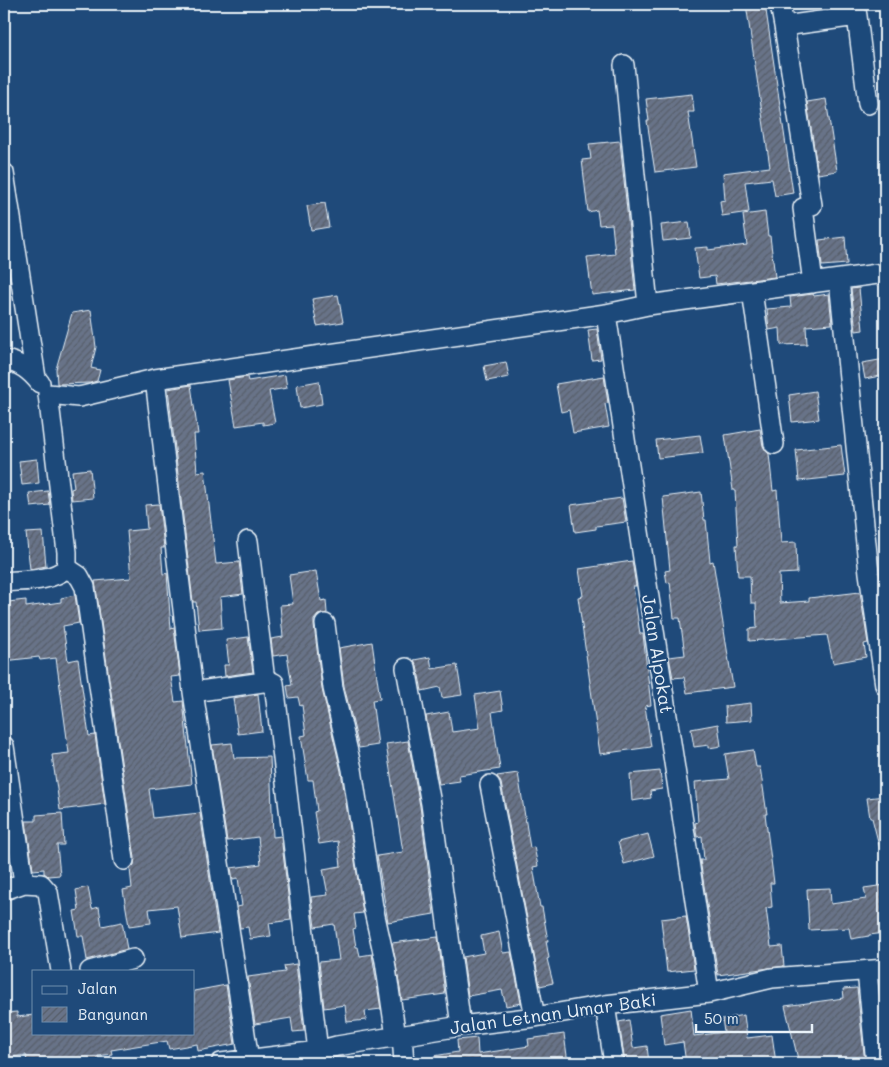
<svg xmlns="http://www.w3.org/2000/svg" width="889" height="1067" font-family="Mali,sans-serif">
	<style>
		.building { fill: url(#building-hatch); stroke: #e8f1f8 }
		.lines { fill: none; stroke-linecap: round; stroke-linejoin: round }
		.minor-casing { stroke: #e8f1f8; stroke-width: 22 }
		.minor { stroke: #1f4a7a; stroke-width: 19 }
		.labels { text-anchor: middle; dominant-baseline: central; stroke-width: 4.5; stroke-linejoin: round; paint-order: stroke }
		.street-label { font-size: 18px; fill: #e8f1f8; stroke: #1f4a7a }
	</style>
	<defs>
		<pattern id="building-hatch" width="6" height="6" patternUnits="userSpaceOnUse" patternTransform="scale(1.25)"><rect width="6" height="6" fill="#687388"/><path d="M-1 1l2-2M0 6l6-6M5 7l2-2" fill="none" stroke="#575e69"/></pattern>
	</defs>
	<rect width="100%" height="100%" fill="#1f4a7a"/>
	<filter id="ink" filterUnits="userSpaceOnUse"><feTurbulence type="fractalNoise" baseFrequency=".02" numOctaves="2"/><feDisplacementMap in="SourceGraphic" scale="10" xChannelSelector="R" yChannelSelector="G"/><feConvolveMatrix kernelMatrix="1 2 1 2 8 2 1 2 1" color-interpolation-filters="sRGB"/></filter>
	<g filter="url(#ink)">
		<!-- building -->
		<path class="building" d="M746,4H765L793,193L775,196L772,179L745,182L749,212L722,216L720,201L725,200L723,173L770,167Z
			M692,94L694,112H688L696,167L655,172L647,121H649L646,99Z
			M826,99L837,171L818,174L807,102Z
			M620,141L635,290L592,295L587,257L615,254L612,224L599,225L597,210L588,212L582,160L591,159L589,144Z
			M325,203L329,227L311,230L307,206Z
			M765,212L768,236H770L775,277L716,284L715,276L699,278L695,248L708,247V250L747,245L743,215Z
			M689,222L691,238L663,241L661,225Z
			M845,237L847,264L822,266L819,240Z
			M859,288L863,330L856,331L851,289Z
			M813,294L814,296L829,294L832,324L806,326L807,344L781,345L780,328L769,330L767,309L791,307L790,297Z
			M338,295L343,322L317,326L312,299Z
			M91,310L96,347L91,368L100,370L97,381L90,383L57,384L56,369L72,313Z
			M597,329L601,359L592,360L588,330Z
			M885,359V375L865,379L862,363Z
			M506,362L509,377L487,381L484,366Z
			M285,375L287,388L269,391L275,423L263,425V422L236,426L228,380L247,377L248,381Z
			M604,376L608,403L605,404L609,427L573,433L569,410L561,412L556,384Z
			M319,381L322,404L300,408L297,385Z
			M191,385L198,434H194L197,472L205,471L216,564L239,562L243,594L220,597L222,628L199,630L196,602H193L168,389Z
			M815,391L819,419L792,422L789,395Z
			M760,429L763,446L769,454L773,491L777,490L781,543L796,542L797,573L779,574L780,603L809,601V598L860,592L868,643L864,644L866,657L833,663L827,635L749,641V629L757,628L756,603H751L750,576H738L736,545H738L735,490H733L725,435Z
			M700,435L703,453L658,458L656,440Z
			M841,445L845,476L799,481L796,450Z
			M37,459L39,483L22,485L19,461Z
			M90,469L93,498L72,500L71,489L74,488L72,471Z
			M48,491L50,505L31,507L29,493Z
			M701,492L704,520H706L710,562L713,561L733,687L687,693L684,677L673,678L669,657L685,655L680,618H674L670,582L667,583L665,571L670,570L663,497Z
			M622,498L626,522L596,526V529L575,532L571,505Z
			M159,504L164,548H161L163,574L167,573L171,629L174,628L180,676L171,677L175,702L183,701L192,784L149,789L153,818L200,813L218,933L182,938L177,906L149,909L151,923L129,926L123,890L132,888L130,869L134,865L135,858L95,581L131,578L127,531L147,529L145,505Z
			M43,532L46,566L30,569L26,533Z
			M632,561L636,586H633L640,634H643L651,705L645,706L651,747L600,754L578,597L583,596L579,569Z
			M316,571L321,601L326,600L327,613L318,615L314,620V625L322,689L341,771L363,913L354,914L356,928L353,929L356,947H358L360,956L372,954L381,1009L365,1011L366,1020L347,1022L345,1005L324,1008L319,962L339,960L334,924L315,927L311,897L328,895L323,869L341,866L338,841L319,844L314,812L317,811L313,780H308L301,736L306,735L302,705L300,706L298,697L289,698L287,686L292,685L287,654L273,656L271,639L283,637L280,605L293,604L289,575Z
			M75,595L79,623L63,626L68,661L78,659L89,736L95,735L105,804L60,810L52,755L69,753L56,658L40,660L39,657L4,661V608H9L8,602L26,600V607L61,602V598Z
			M248,637L253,672L225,676L224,665H229L226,640Z
			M372,642L380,699L372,700L378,745L359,748L344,686L339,648Z
			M430,657L432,669L457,665L462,695L442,698L440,687L422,691L417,666L414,660Z
			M500,691L503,710L492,712L500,769L459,775L460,781L439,784L426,716L449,712L452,732L480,728L475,695Z
			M258,694L262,731L238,734L233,698Z
			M751,703L752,720L726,722L725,706Z
			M718,724L721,746L709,748V745L694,747L691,729Z
			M408,741L420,806L434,914L388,922L377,856L403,852L386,744Z
			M232,743L234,758L270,757L273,837L281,836L291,920L269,923L271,936L250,939L248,927L240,928L237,907L242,906L238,878L233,879L231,868L261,864L258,837L227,841L212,745Z
			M753,750L756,767H760L767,814H765L774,883H770L772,907L766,908L771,947L782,946L784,966L718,975L700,860H704L702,836L697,837L695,823L698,822L695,782L729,779L725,754Z
			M660,771L662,789L650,791L651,798L632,801L630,774Z
			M518,773L530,848L534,847L538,866L533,867L540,907H542L548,941H546L549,958L547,959L553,983L540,986L501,783L497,776Z
			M885,796V852L881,853L872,818H870L867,798Z
			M62,813L64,845H57L60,875L48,876L44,873V869L33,870L26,821H36V815Z
			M648,834L654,856L624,864L618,842Z
			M885,885V933L869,935V936L851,939L849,928L809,930L807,889L830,888L831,904L866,899L864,888Z
			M88,887L92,909L99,907L102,926L122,922L127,949L87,960L83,936H78L74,911L79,910L76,890Z
			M686,916L694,969L667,972L661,919Z
			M499,932L503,953L511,952L521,1003L506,1006L502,990L468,996L463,957L484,953L481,936Z
			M438,937L445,994L402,1000L392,943Z
			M296,964L304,1031L293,1032L291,1018L255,1024L248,977L285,972L284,966Z
			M226,985L235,1044L198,1051L197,1044L169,1049L167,1041L111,1050L112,1054L98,1056V1060L75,1063H27L26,1055L4,1058V1013L17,1012V1017L34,1015V1033H194V991Z
			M885,986V1042L880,987Z
			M857,988L865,1063H799L785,1006L844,998L843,989Z
			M691,1009L694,1036L724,1032L722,1019L744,1015L747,1038L772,1035L776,1063H686L683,1042L664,1045L660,1014Z
			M629,1020L633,1048L647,1046L649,1063H625L619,1022Z
			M564,1034L568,1063H434V1056L458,1052L457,1040L477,1038L478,1054L529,1046L528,1039Z"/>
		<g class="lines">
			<defs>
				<path id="minor" d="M780,4L784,26
					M857,16L868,104
					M624,65L648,305
					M4,173L36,378
					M839,280L869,573L885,685
					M813,283L803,208L812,205L784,26L857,16L855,4
					M752,291L774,444
					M606,314L709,993
					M4,360C18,362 31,371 40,383
					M155,379L193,692L249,1060
					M248,541L265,681
					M67,568V552L48,394L79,397L155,379L606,314L648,305L885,273
					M67,568L79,576L85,587L124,860
					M4,582C25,580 50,582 67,568
					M325,624L333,688L352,769L373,907L385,961L396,1037
					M406,668L431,804L461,1026
					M193,692L270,681L274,683L318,1051
					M4,746L24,883L41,884L48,892L61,971
					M490,785L535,1017
					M4,890L24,883
					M90,971L133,959
					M867,971L876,1063
					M605,1005L614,1063
					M402,1035L404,1063
					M221,1063L318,1051L337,1046L461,1026L535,1017L605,1005L709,993L772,978L885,969"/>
			</defs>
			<!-- minor casing -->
			<use href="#minor" class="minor-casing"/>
			<!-- minor -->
			<use href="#minor" class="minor"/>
		</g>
	</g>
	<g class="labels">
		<!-- street labels -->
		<g class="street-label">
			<text transform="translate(658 654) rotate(81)">Jalan Alpokat</text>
			<text transform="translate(553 1013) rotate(-8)">Jalan Letnan Umar Baki</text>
		</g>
	</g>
	<!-- margin -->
	<rect width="889" height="1067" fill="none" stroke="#1f4a7a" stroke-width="20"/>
	<rect x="10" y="10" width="869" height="1047" fill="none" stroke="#e8f1f8" stroke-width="2" filter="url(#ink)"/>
	<!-- legend -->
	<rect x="32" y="970" width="162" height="65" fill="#1f4a7a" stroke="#6f8dac"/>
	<rect x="42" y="986" width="25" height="8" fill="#1f4a7a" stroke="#6f8dac"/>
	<text x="78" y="994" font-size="15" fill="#e8f1f8">Jalan</text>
	<rect x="42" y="1007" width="25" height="15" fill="url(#building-hatch)" stroke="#6f8dac"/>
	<text x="78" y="1020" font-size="15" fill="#e8f1f8">Bangunan</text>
	<!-- scale -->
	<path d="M696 1024v8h116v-8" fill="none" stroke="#e8f1f8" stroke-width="2.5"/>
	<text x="704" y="1024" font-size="15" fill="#e8f1f8" stroke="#1f4a7a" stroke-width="4" paint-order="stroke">50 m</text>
</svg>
